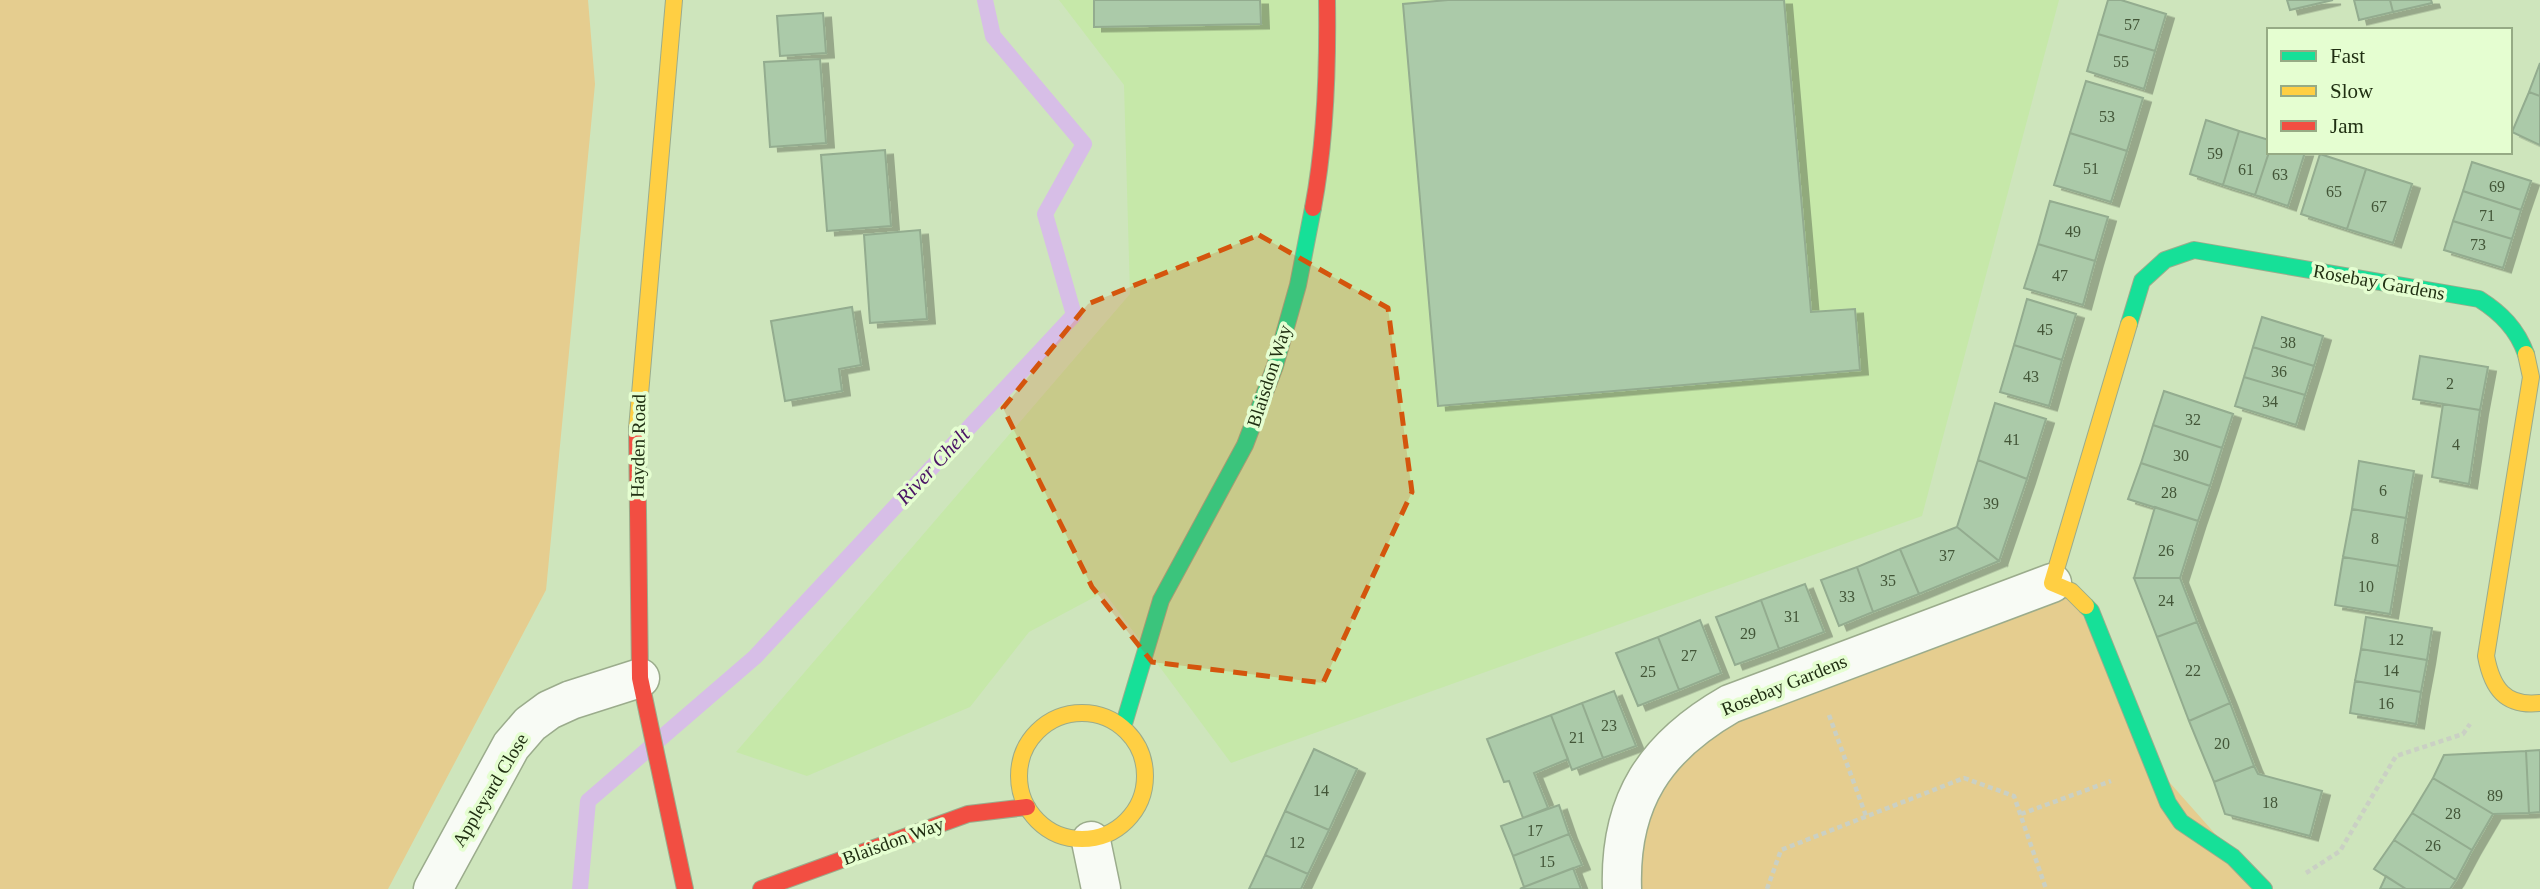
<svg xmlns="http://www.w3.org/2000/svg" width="2540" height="889" font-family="Georgia,serif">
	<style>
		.built { fill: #c6e8a9 }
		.green { fill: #e5cd8f }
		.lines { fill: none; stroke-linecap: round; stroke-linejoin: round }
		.stream { stroke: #d7bee7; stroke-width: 16 }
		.building { fill: #abcaa9; stroke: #93ac8f; stroke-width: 2; filter: url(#shadow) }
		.street-casing { stroke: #9bac8c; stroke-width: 41 }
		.fast-casing { stroke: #9bac8c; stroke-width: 18 }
		.slow-casing { stroke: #9bac8c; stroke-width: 18 }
		.jam-casing { stroke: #9bac8c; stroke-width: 18 }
		.path { stroke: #cad0c4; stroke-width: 4.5; stroke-dasharray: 5 3.5; stroke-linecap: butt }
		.street { stroke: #f8fbf5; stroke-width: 38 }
		.fast { stroke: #16e098; stroke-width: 16 }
		.slow { stroke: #ffcf43; stroke-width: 16 }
		.jam { stroke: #f24e42; stroke-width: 16 }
		.marked { fill: #d4550d; fill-opacity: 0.2; stroke: #d4550d; stroke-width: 5; stroke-dasharray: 14 9; stroke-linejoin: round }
		.labels { text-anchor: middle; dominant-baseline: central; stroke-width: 7; stroke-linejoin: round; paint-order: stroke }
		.number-label { font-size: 16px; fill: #435638 }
		.street-label { font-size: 19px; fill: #202f12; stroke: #e5fed1 }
		.water-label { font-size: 21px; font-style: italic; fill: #4a1365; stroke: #e5fed1 }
	</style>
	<defs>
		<filter id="shadow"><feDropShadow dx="8" dy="4.5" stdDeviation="0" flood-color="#0004"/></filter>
	</defs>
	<rect width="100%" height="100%" fill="#cee5bc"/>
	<!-- built -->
	<path class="built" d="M1059,0H2059L1922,516L1231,763L1104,592L1029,632L970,707L807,776L736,752L1130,294L1124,85Z"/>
	<!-- green -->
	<path class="green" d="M0,0H588L595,84L546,590L388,889H0Z
		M2071,591L2155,766L2264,889H1622L1672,745Z"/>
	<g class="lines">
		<!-- stream -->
		<path class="stream" d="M580,889L588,801L755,657L1074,315L1045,214L1084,144L993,36L985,0"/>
	</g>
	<!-- building -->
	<path class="building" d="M1094,0H1260L1261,24L1094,27Z
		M1448,0H1784L1811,312L1855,309L1860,370L1438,406L1403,4Z
		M2108,0H2121L2166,14L2155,51L2098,34Z
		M2287,0H2333L2290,10Z
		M2354,0H2390L2393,12L2359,20Z
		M2390,0H2431L2432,3L2393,12Z
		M823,13L826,53L780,56L777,16Z
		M2098,34L2155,51L2144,89L2087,71Z
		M820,59L826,143L770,147L764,62Z
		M2540,63V96L2529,92Z
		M2086,81L2143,98L2127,151L2070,133Z
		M2529,92L2540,96V145L2512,132Z
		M2206,120L2239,131L2223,185L2190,174Z
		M2239,131L2269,140V152L2255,195L2223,185Z
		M2070,133L2127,151L2111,202L2054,185Z
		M885,150L891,226L827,231L821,155Z
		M2269,152H2305L2288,206L2255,195Z
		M2320,154L2366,169L2347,229L2301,214Z
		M2472,162L2531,181L2521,210L2463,191Z
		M2366,169L2412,184L2393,243L2347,229Z
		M2463,191L2521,210L2512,239L2453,221Z
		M2050,201L2108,217L2095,261L2038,244Z
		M2453,221L2512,239L2503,268L2444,250Z
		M920,230L927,319L870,323L864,235Z
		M2038,244L2095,261L2083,305L2024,288Z
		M2027,299L2076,314L2062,360L2014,345Z
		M852,307L861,365L839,369L842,391L785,401L771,321Z
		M2262,317L2323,336L2314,366L2253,347Z
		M2014,345L2062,360L2049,406L2000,392Z
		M2253,347L2314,366L2305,395L2244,377Z
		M2420,356L2488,367L2480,410L2413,399Z
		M2244,377L2305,395L2296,425L2235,406Z
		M2164,391L2233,414L2222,448L2153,425Z
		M1995,403L2046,419L2027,479L1978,460Z
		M2443,404L2480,410L2469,484L2432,477Z
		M2153,425L2222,448L2210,486L2141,463Z
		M1978,460L2027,479L1999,561L1957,527Z
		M2359,461L2414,471L2406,518L2352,509Z
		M2141,463L2210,486L2198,521L2128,499Z
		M2155,507L2198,521L2180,578H2134Z
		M2352,509L2406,518L2398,566L2343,557Z
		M1957,527L1999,561L1919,594L1900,549Z
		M1900,549L1919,594L1873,612L1857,567Z
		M2343,557L2398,566L2390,614L2335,605Z
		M1857,567L1873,612L1839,626L1821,580Z
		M2134,578H2180L2197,622L2157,637Z
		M1805,584L1824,632L1779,649L1761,600Z
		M1761,600L1779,649L1735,665L1716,617Z
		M2366,617L2432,628L2427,660L2361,649Z
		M1700,620L1721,673L1679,690L1658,637Z
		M2197,622L2230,703L2189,721L2157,637Z
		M1658,637L1679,690L1638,706L1616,653Z
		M2361,649L2427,660L2421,692L2355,681Z
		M2355,681L2421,692L2416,724L2350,713Z
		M1614,691L1636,746L1603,758L1582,703Z
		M1582,703L1603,758L1572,770L1551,715Z
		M2230,703L2254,766L2214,782L2189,721Z
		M1551,715L1568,759L1534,773L1548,808L1523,818L1509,781L1504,782L1487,739Z
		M1314,749L1357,769L1329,830L1285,811Z
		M2540,750V812L2529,813L2526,751Z
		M2526,751L2529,813L2493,814L2433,778L2444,755Z
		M2254,766L2258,774L2322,791L2310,836L2225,814L2214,782Z
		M2433,778L2493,814L2472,850L2412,813Z
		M1559,805L1569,834L1513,856L1501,826Z
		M1285,811L1329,830L1308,874L1265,855Z
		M2412,813L2472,850L2456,880L2394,840Z
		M1569,834L1582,865L1524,887L1513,856Z
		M2394,840L2456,880L2450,889H2406L2374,869Z
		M1265,855L1308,874L1301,889H1249Z
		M1573,868L1581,889H1520L1524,887Z
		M2386,876L2406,889H2380Z"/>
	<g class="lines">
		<defs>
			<path id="street" d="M1091,841L1101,889
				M433,889L511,746L530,724L549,710L571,700L640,678
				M1622,889C1619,801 1655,747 1730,704L2052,583"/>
			<path id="fast" d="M2129,324L2142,281L2165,260L2194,250L2479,299C2501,313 2517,329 2526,354
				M2086,606L2091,611L2168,803L2181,822L2233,857L2264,889
				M1123,727L1161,600L1245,445L1275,366L1298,285L1313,208"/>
			<path id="slow" d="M2526,354L2531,377L2486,656C2492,688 2505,707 2540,703
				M637,429L674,0
				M2086,606L2071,591L2052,583L2129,324
				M1019 776a63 63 0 1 1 126 0a63 63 0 1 1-126 0Z"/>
			<path id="jam" d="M1313,208C1326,140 1328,69 1327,0
				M637,429L640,678L685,889
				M761,889L968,814L1027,807"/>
		</defs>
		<!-- street casing -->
		<use href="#street" class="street-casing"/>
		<!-- fast casing -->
		<use href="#fast" class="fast-casing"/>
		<!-- slow casing -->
		<use href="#slow" class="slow-casing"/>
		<!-- jam casing -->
		<use href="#jam" class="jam-casing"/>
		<!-- path -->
		<path class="path" d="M1829,715L1866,816
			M2021,814L2111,781
			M2306,873L2340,851L2396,756L2463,734L2470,724
			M1767,889L1781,850L1964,778L2014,796L2046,889"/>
		<!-- street -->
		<use href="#street" class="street"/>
		<!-- fast -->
		<use href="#fast" class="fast"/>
		<!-- slow -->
		<use href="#slow" class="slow"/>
		<!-- jam -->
		<use href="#jam" class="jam"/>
	</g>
	<!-- marked area -->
	<path class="marked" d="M1259,235L1388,308L1412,492L1323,683L1152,662L1092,587L1003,408L1088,304Z"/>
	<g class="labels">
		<!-- number labels -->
		<g class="number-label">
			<text x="2132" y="24">57</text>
			<text x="2121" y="61">55</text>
			<text x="2107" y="116">53</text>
			<text x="2215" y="153">59</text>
			<text x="2091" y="168">51</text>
			<text x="2246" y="169">61</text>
			<text x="2280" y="174">63</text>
			<text x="2497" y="186">69</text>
			<text x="2334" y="191">65</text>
			<text x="2379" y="206">67</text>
			<text x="2487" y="215">71</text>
			<text x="2073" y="231">49</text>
			<text x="2478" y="244">73</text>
			<text x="2060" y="275">47</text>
			<text x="2045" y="329">45</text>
			<text x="2288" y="342">38</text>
			<text x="2279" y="371">36</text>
			<text x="2031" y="376">43</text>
			<text x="2450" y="383">2</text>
			<text x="2270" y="401">34</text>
			<text x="2193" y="419">32</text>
			<text x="2012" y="439">41</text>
			<text x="2456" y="444">4</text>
			<text x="2181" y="455">30</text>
			<text x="2383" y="490">6</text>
			<text x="2169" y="492">28</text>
			<text x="1991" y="503">39</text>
			<text x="2375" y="538">8</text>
			<text x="2166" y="550">26</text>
			<text x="1947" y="555">37</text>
			<text x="1888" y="580">35</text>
			<text x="2366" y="586">10</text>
			<text x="1847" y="596">33</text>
			<text x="2166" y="600">24</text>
			<text x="1792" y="616">31</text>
			<text x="1748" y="633">29</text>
			<text x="2396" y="639">12</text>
			<text x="1689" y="655">27</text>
			<text x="2193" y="670">22</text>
			<text x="2391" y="670">14</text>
			<text x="1648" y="671">25</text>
			<text x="2386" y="703">16</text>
			<text x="1609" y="725">23</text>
			<text x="1577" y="737">21</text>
			<text x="2222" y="743">20</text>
			<text x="1321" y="790">14</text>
			<text x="2495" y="795">89</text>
			<text x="2270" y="802">18</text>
			<text x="2453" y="813">28</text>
			<text x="1535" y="830">17</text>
			<text x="1297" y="842">12</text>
			<text x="2433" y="845">26</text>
			<text x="1547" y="861">15</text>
		</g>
		<!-- street labels -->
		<g class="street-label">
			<text transform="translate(2379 282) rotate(10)">Rosebay Gardens</text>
			<text transform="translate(1269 376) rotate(-72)">Blaisdon Way</text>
			<text transform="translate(638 446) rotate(-89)">Hayden Road</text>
			<text transform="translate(1784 685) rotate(-22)">Rosebay Gardens</text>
			<text transform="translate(490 790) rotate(-59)">Appleyard Close</text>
			<text transform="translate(893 841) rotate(-20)">Blaisdon Way</text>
		</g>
		<!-- water labels -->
		<g class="water-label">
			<text transform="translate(933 466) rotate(-47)">River Chelt</text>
		</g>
	</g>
	<!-- legend -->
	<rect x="2267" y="28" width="245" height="126" fill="#e5fed1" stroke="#96ab85" stroke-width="2"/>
	<rect x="2281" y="51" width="35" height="10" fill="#16e098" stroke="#96ab85" stroke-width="2"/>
	<text x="2330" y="63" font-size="21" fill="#202f12">Fast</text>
	<rect x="2281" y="86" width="35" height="10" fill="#ffcf43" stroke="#96ab85" stroke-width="2"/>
	<text x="2330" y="98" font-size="21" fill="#202f12">Slow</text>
	<rect x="2281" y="121" width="35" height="10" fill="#f24e42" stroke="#96ab85" stroke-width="2"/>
	<text x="2330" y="133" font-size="21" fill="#202f12">Jam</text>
</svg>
